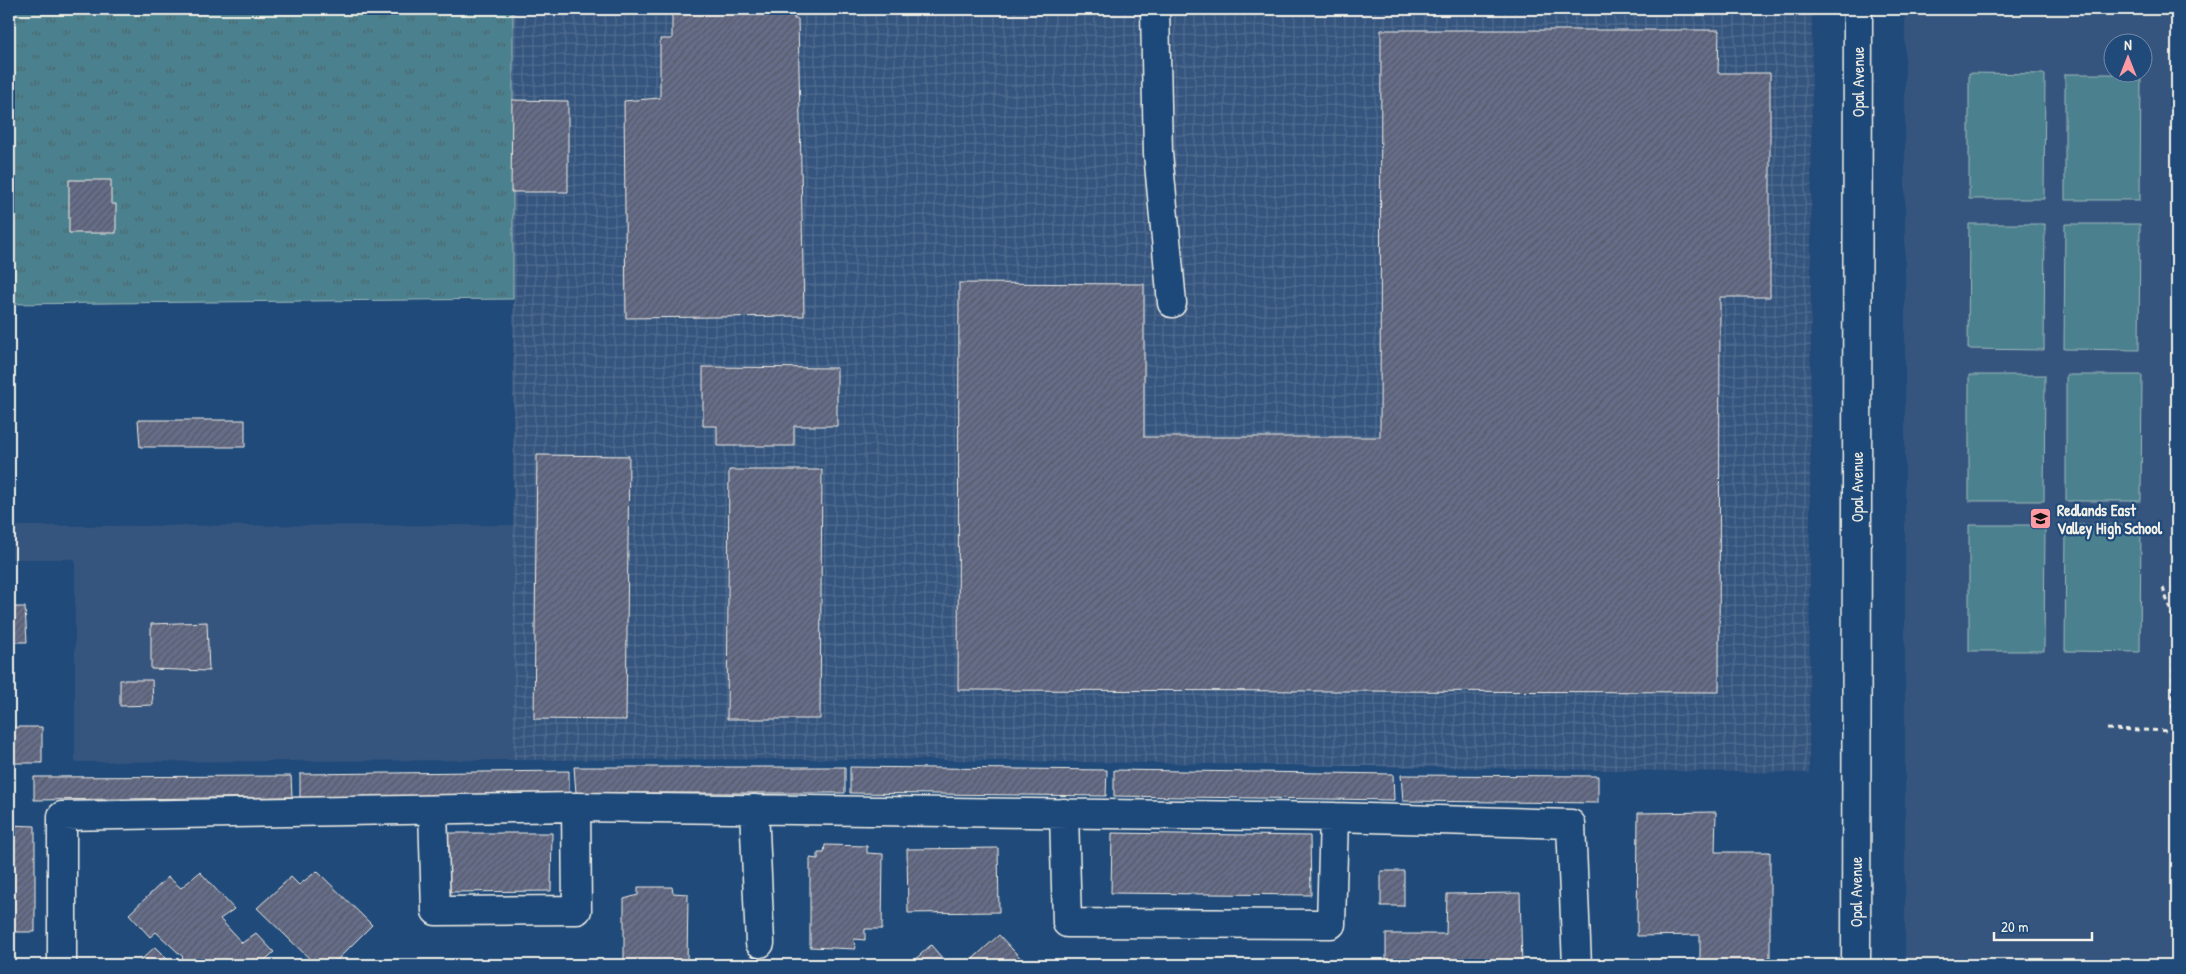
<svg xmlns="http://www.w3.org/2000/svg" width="2186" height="974" font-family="'Patrick Hand',sans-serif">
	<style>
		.built { fill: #34547e; fill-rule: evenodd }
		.industrial { fill: url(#industrial-grid) }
		.grass { fill: url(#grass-tufts); stroke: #a0b9bb }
		.garden { fill: #4c818e; stroke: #a0b9bb }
		.building { fill: url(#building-hatch); stroke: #f4f1e8 }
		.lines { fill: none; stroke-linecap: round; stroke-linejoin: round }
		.minor-casing { stroke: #f4f1e8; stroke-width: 31 }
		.path { stroke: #f4f1e8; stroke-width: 3; stroke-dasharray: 5 4; stroke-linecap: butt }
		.minor { stroke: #1f4a7a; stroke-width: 28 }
		.labels { text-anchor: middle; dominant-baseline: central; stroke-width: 4.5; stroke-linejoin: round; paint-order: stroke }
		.street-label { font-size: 16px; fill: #f4f1e8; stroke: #1f4a7a }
		.poi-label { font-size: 16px; font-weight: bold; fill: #f4f1e8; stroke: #1f4a7a; text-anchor: start }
	</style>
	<defs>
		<pattern id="industrial-grid" width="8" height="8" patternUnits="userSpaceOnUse" patternTransform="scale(1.25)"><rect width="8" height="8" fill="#34547e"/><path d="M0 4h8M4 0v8" fill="none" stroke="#526d90"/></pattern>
		<pattern id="grass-tufts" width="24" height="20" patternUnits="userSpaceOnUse" patternTransform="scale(1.25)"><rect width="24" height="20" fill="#4c818e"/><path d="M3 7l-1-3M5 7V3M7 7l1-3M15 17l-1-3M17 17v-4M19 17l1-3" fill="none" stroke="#4b676e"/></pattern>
		<pattern id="building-hatch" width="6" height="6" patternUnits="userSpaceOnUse" patternTransform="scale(1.25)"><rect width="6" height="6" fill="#656d89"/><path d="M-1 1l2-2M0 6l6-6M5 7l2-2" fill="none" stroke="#565964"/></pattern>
	</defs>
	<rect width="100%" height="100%" fill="#1f4a7a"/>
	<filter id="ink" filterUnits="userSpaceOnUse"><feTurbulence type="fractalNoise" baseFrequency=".02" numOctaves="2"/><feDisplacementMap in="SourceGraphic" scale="10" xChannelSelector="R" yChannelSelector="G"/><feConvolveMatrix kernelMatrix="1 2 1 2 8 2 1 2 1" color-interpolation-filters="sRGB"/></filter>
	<g filter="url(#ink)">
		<!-- built -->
		<path class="built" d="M1905,9H2177V965H1905ZM2114,42H2144V72H2114Z
			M513,525V760L75,762V559H9V526Z"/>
		<!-- industrial -->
		<path class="industrial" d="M513,9H1812L1809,773L870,759L513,760Z"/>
		<!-- grass -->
		<path class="grass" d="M9,9H513V299L9,304Z"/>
		<!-- garden -->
		<path class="garden" d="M1969,73L2045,74L2044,199H1969Z
			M2065,74H2141L2140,200H2065Z
			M1969,224H2045L2044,350L1968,349Z
			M2065,224H2140L2139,350L2064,349Z
			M1969,375H2045L2044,501H1969Z
			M2066,375H2142L2141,501H2066Z
			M1969,525H2045L2044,651H1969Z
			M2066,525H2141L2140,652L2065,651Z"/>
		<!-- building -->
		<path class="building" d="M672,9H794V19H798L804,316L626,318L624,101L660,98V39H672Z
			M1381,30H1719L1718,73H1770V297H1720L1719,692L958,690L959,283L1144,284V437H1380Z
			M512,100L568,101V192H511Z
			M69,180H111V204H116V233H69Z
			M703,367L837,368V426H794V446H717V426H703Z
			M138,420H245V447H140Z
			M537,455L629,456L626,720L534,719Z
			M729,470H822L820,719H727Z
			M9,607H25L27,642H9Z
			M207,622L209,671L151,669V624Z
			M120,680H152L153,705L120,706Z
			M11,727H42V763H12Z
			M574,767H845V793H576Z
			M850,767L1107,770L1106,796L850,793Z
			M1114,770L1393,774L1394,800L1114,796Z
			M569,771V795L300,798V774Z
			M1401,775L1598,776V803L1403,801Z
			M291,776L292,797L34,800V777Z
			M1716,812L1715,852H1770V965H1700V935L1637,936L1638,813Z
			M9,825L35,826V932H9Z
			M446,833H552L551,891L446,892Z
			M1112,833L1310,836L1311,895L1111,893Z
			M825,845L867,846V853L883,854L882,929H865V940L854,939L855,949L810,947V858L818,859V853H824Z
			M998,848L999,912L908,913L907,849Z
			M317,871L372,925L332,965H316L257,908L291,877L299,885Z
			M1381,871H1404V906H1381Z
			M200,872L234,909L220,919L242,943L256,933L274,952L259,965H176L183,957L156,932L150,937L129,914L168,877L181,888Z
			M638,887H672L673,893L688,894L687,965H624V899L638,895Z
			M1520,893L1522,965H1386V934H1446L1447,894Z
			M999,935L1027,965H966Z
			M931,945L943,959L935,965H909Z
			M155,947L173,965H136L143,958Z"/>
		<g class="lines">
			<defs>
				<path id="minor" d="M1155,9L1158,153L1172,303
					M754,809L760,943
					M433,810L436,911L577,910L576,807
					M1064,813L1067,923L1331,924L1334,817
					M62,965V816L576,807L1334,817L1571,824L1577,965
					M1856,965L1858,9"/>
			</defs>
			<!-- minor casing -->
			<use href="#minor" class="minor-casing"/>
			<!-- path -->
			<path class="path" d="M2163,588L2174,621L2172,731
				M2107,729L2177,731"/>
			<!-- minor -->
			<use href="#minor" class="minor"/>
		</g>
	</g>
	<!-- icons -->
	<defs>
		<symbol id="school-square" viewBox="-11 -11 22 22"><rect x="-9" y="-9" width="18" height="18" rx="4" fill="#ff9aa2" stroke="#1f4a7a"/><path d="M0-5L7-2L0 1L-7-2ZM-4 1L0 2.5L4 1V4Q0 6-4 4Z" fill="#111"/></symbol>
	</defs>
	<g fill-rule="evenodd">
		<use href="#school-square" x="2028" y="506" width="25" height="25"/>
	</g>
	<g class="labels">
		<!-- street labels -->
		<g class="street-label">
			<text transform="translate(1858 82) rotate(-90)">Opal Avenue</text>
			<text transform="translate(1857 487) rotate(-90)">Opal Avenue</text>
			<text transform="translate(1856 892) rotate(-90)">Opal Avenue</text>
		</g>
		<!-- poi labels -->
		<g class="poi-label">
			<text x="2057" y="510">Redlands East<tspan x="2057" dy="18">Valley High School</tspan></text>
		</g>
	</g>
	<!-- margin -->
	<rect width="2186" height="974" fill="none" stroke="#1f4a7a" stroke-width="30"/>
	<rect x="15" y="15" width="2156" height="944" fill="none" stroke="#f4f1e8" stroke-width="2" filter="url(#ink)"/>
	<!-- north arrow -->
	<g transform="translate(2128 58)"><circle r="24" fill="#1f4a7a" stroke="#748da6"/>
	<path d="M0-4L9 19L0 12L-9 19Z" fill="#ff9aa2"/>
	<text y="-8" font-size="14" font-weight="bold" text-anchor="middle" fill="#f4f1e8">N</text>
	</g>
	<!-- scale -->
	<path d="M1994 932v8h98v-8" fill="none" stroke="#f4f1e8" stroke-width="2.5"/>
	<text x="2001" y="932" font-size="15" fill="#f4f1e8" stroke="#1f4a7a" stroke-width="4" paint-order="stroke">20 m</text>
</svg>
